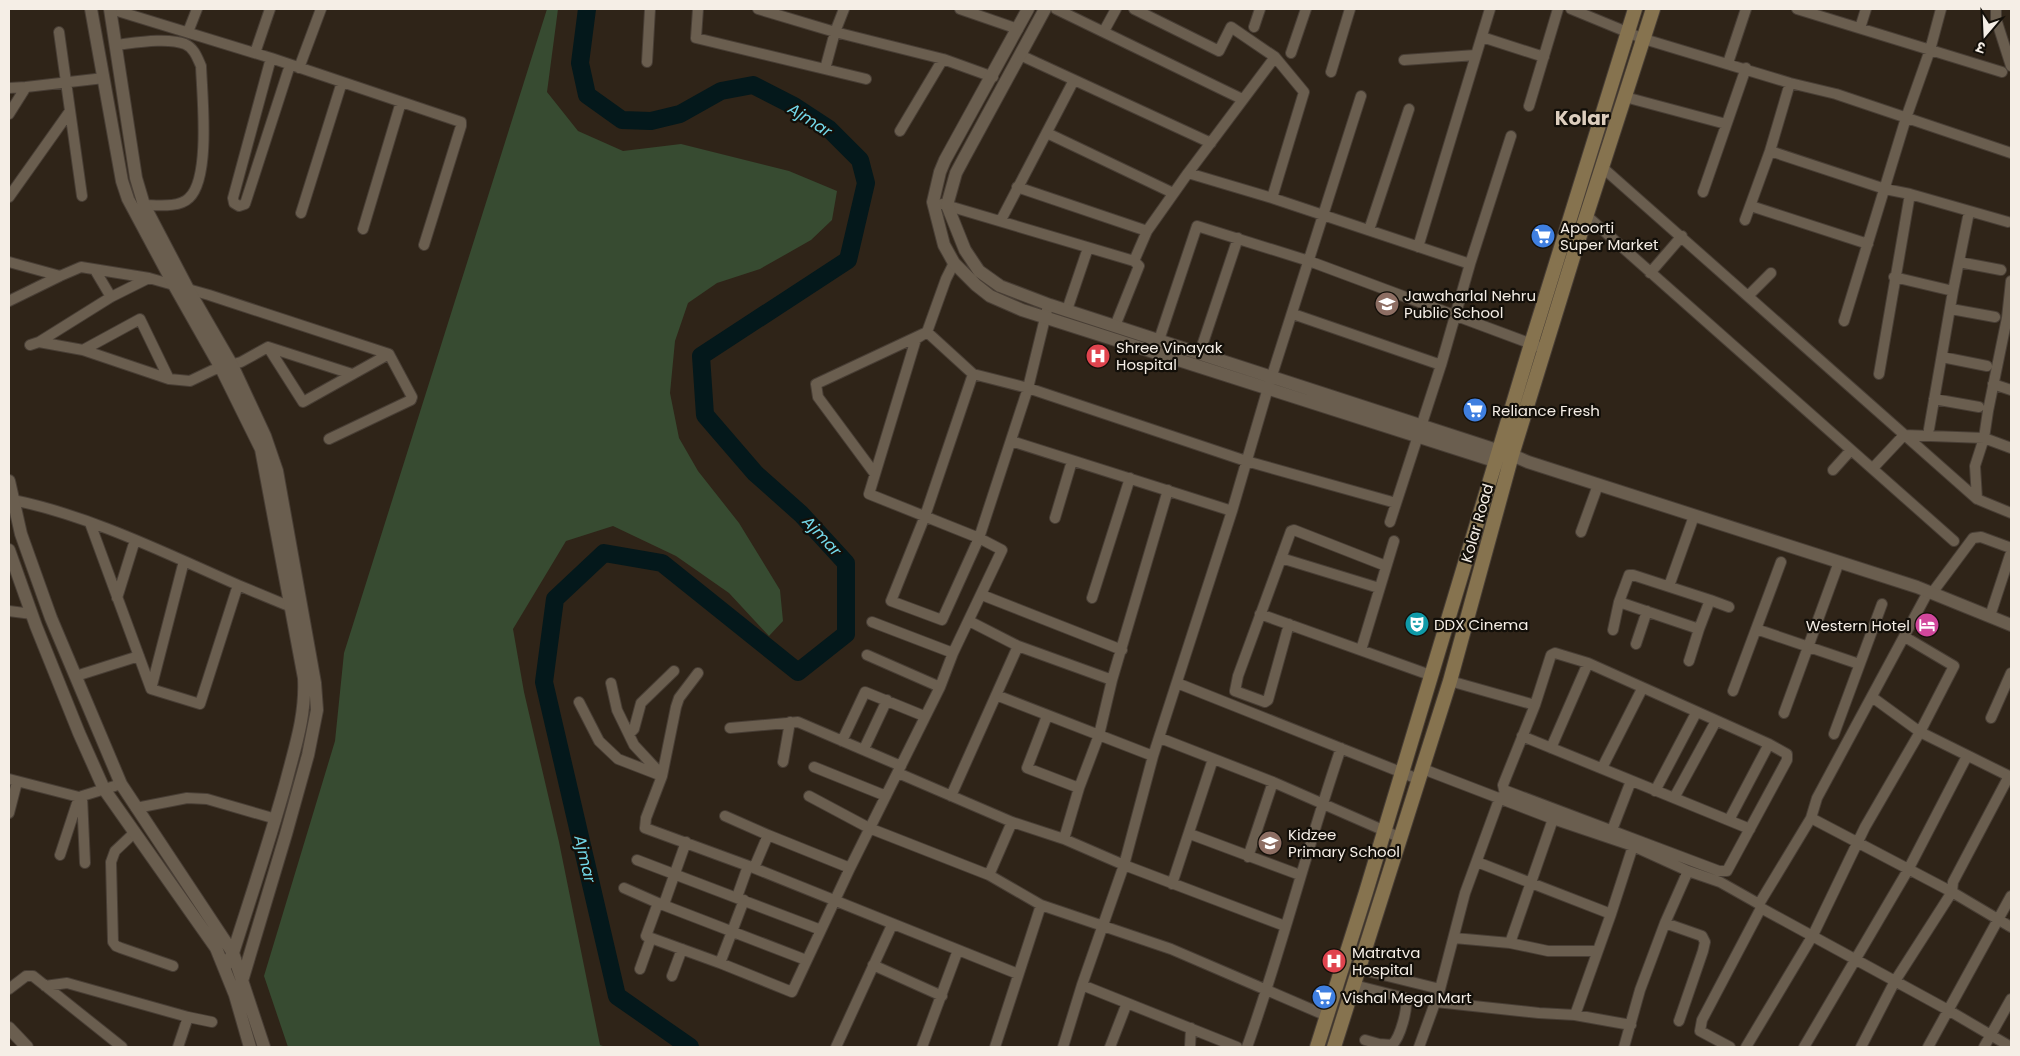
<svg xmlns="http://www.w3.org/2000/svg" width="2020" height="1056" font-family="Poppins,'Noto Sans Devanagari',sans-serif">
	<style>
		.green { fill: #374b31 }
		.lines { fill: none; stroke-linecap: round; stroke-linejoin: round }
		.river { stroke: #04181b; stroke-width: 18 }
		.minor-casing { stroke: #483e35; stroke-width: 12 }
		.tertiary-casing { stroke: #483e35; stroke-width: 14 }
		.secondary-casing { stroke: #483e35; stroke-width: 16 }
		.minor { stroke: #6a5e4f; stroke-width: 10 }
		.tertiary { stroke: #6a5e4f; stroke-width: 12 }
		.secondary { stroke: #86734f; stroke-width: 14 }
		.labels { text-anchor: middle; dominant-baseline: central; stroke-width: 4.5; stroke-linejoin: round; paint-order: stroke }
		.poi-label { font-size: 15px; fill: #f5eee6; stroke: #130f09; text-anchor: start }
		.street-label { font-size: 15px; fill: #f5eee6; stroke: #130f09 }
		.water-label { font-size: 16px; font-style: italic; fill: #73d8e9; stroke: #130f09 }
		.district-label { font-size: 20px; font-weight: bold; fill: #ddcebe; stroke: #130f09 }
	</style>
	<rect width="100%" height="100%" fill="#2f2418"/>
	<!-- green -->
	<path class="green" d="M547,9H558L547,92L578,131L623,151L681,144L789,171L837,191L832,220L811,240L760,269L717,283L688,303L675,341L670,393L679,438L698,471L739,523L780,590L783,621L769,636L729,593L676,556L613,526L566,541L513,629L524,692L559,842L600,1045L606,1047H288L264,976L335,741L344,653Z"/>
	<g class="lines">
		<!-- river -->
		<path class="river" d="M587,9L580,63L587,95L622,120L651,121L680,114L721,91L753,85L794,106L829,129L860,160L866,183L848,260L701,356L705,415L755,473L801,514L846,563V634L798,672L662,563L604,553L555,599L544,682L617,996L690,1047"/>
		<defs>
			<path id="minor" d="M111,9L271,58L461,122V126L424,245
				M698,9L696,38L866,79
				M758,9L835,32L943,59L993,77
				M960,9L1018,29
				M1056,9L1242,99
				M1134,9L1219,51L1231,27L1275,57L1304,92L1272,198
				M1571,9L1644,39L1790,83L1836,94L2011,153
				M1797,9L2002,72
				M1996,9V19L2011,66
				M1254,27L1260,9
				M1860,28L1866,9
				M1104,31L1116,9
				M59,32L82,196
				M188,32L197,9
				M1482,37L1544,57
				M115,45C134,43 167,37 185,44C194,48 197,57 201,66C202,95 211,178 189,198C179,208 157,205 144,205
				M255,53L270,9
				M1291,53L1306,9
				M1020,55L1211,143
				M271,58L233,198L234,203L239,206L245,204L290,65
				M1404,60L1476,55
				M647,62L650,9
				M1728,63L1746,9
				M299,68L321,9
				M825,69L835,32L844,9
				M1331,72L1350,9
				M9,88L26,87
				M1625,97L1726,124
				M1529,106L1558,9
				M9,114L26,87L104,78
				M900,131L943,59
				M1047,133L1173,193
				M1770,151L1885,189L1910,194L2008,222
				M1603,168L1977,499L2011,513
				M1188,173L1272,198L1470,264
				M1017,187L1147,231
				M1703,192L1746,68
				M9,197L70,111
				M942,204L1134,261L1139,266L1115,326
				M1751,206L1868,244
				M301,213L342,82
				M1587,216L1954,541
				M1001,220L1074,80
				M1745,220L1770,151L1790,83
				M363,229L401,102
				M1369,230L1409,109
				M1418,247L1490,9
				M1134,261L1147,231L1188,173L1275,57
				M9,262L60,276L9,301
				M1959,262L2001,270
				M95,270L111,297
				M1650,273L1682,236
				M60,276L81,267L149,278L209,295L389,354L412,397L411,400L329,439
				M1894,277L1953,291
				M1748,296L1771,273
				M1951,309L1995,317
				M1067,310L1088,248
				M1293,314L1441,365
				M1844,321L1906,118L1930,50L1941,9
				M1159,340L1197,226L1309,261L1537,346
				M39,342L83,350L169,379L190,381L213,370L241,362L268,347
				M30,345L39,342L111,297L149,278
				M83,350L140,319L169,379
				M1200,352L1238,238
				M1942,357L1987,366
				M352,374L268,347L303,402L389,354
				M973,374L925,516L891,601L942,620L979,538L1028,388L1047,310
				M1879,374L1910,194
				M1993,384L2011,390
				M1934,399L1979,407
				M1929,429L1953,291L1969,212
				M1011,441L1232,511
				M1873,468L1904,435L1984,438L2011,448
				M1833,470L1851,450
				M875,474L818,397L816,384L927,332L946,279L954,263
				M1977,499L1975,466L1984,438L1988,411L2007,318L2011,281
				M13,500C91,516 165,553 238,585L200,704L151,689L90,523
				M1055,518L1072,461
				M1390,522L1441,365L1470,264L1511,136
				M1581,532L1598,485
				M1281,558L1379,588
				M238,585L291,607
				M1669,586L1694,516
				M1932,593L1973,538L1981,537L2011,548
				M982,595L1122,650
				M117,598L135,540
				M1092,598L1130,478
				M1710,600L1729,607
				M1619,602L1629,575H1633L1710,600L1699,629
				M9,611L32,614
				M1260,614L1430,675
				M1990,616L2011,552
				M969,621L1018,646L1112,680
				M872,622L953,653
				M1289,624L1268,700L1265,702L1235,691L1238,676L1291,531L1294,530L1386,566
				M1756,629L1859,664
				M1613,630L1619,602L1699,629L1689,661
				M1636,644L1647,611
				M1361,650L1394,541
				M1555,653L1588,663L1769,744L1787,754V760L1727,871H1719L1504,790L1503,785L1535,705L1551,655Z
				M867,655L940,687
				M76,676L139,656
				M1450,681L1535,705
				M611,683L617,710L634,745L660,773
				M1177,683L1418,779
				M151,689L184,561
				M1733,691L1781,562
				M996,695L1153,756
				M1872,697L1920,732L2011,777
				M579,702L599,741L618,759L662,776L646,818L645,828L754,868L1018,974
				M1784,713L1839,562
				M1047,716L1027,768L1079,788
				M1991,718L2011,673
				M730,728L798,722L901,766
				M629,734L634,729L641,703L674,671
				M1834,734L1882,604
				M1522,736L1750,829
				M1160,738L1273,782L1401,838
				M842,741L865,692L924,716
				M1551,748L1588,663
				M864,749L887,700
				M783,762L790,722
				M814,767L886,796
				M1602,768L1642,689
				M1423,769L1553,819L1633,846L1688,871L1720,882L1759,904L1761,908L1948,1010L2011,1047
				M898,773L1012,822L1064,839L1124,865L1285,926
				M662,776L676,707L679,698L698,673
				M9,779L79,797L121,784
				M1655,791L1696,713
				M82,796L85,863
				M809,796L869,828L989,875L1041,905L1171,949L1327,1016
				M951,796L1018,646
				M1674,798L1716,721
				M136,808L187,798L207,799L276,819
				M9,813L17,782
				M725,816L768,835
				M1811,818L1952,892L2011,927
				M1729,820L1769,744
				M1612,830L1631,781
				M135,832L115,851L111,862L113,942L116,946L121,948L173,966
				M1190,834L1300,875
				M1064,839L1079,788L1099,735L1112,680L1168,490
				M60,855L79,797
				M1248,857L1273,782
				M637,860L821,930
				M1477,862L1611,914
				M754,868L768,835L850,868
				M989,875L1012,822
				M1172,884L1213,759
				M624,888L658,903L646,936L651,938
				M737,897L748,866
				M658,903L806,960
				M664,904L686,842
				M1759,904L1811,818L1817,798L1928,592
				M1665,923L1702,936L1705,942L1703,951L1679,1021
				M1454,938L1510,943L1548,951H1597
				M1510,943L1553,819
				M720,963L744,900
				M873,965L942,996
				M640,969L651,938L720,963L792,992L850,868L940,687L953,653L1002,550L979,538L869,494L916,339L927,332L973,374L1028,388L1246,461L1396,503
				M1359,969L1440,989
				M672,976L682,949
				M1082,985L1237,1047
				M1354,985L1405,998C1409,1007 1400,1038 1392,1045L1379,1044L1365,1040
				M45,986L67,983L188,1017L178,1047
				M9,989L26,976H33L122,1047
				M1436,1002L1539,1013L1575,1015L1631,1025
				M1575,1015L1611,914L1633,846
				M188,1017L212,1022
				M836,1047L892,925
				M922,1047L958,950
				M995,1047L1041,905
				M1063,1047L1082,985L1124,865L1153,756L1232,511L1268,388L1361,96
				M1110,1047L1127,1003
				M1190,1047L1191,1028
				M1247,1047C1282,949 1307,847 1341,748
				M1419,1047L1440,989L1465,893L1500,797
				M1624,1047L1640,990L1665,923L1688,871
				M1730,1047L1700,1031L1702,1020L1761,908
				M1746,1047L1813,935L1865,827L1920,732L1954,666L1905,637
				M1804,1047L1908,870L1967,756
				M1861,1047L1895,981L1952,892L1953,882L2009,776
				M1928,1047L2011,896
				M1984,1047L2011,999"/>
			<path id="tertiary" d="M91,9L122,181L128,199L174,285L221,368L261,449L304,678C306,715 295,747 286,782C270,840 251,896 233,953L225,967
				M110,9L136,178L144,205L188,289L232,365L265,436L277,471L315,683L317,710L308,755L286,834L242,981L235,995
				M1028,9L945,160L940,172L933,202L944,245L954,263L976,285L990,296L1022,310L1504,464
				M1045,9L964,158L956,173L947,205L965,250L979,271L1000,286L1050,305L1512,455L1528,462L1917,587L2011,625
				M9,481L21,534L51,618L121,784L233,953L264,1047
				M9,550L36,626L79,733L104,789L216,948L235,995L250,1047
				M9,1028L27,1047"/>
			<path id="secondary" d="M1317,1047L1366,892L1531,344L1635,9
				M1334,1047L1450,681L1512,455L1574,254L1653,9"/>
		</defs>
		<!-- minor casing -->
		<use href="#minor" class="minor-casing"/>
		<!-- tertiary casing -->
		<use href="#tertiary" class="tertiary-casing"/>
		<!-- secondary casing -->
		<use href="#secondary" class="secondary-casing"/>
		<!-- minor -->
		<use href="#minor" class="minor"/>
		<!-- tertiary -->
		<use href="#tertiary" class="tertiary"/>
		<!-- secondary -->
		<use href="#secondary" class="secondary"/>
	</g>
	<!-- icons -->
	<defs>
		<symbol id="supermarket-disc" viewBox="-11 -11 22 22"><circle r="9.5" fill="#3f7fe0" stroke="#130f09"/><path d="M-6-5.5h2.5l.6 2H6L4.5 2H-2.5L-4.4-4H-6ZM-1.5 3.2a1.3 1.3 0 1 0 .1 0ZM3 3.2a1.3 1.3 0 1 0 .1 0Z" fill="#fff"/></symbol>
		<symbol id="school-disc" viewBox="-11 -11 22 22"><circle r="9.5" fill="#8d6e63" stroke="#130f09"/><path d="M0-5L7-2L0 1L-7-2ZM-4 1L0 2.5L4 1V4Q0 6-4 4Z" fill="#fff"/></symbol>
		<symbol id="hospital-disc" viewBox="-11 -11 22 22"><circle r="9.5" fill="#e0444e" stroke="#130f09"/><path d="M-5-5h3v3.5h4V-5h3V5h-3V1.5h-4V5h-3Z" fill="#fff"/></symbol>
		<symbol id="theatre-disc" viewBox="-11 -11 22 22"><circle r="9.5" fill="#0f9aa8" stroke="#130f09"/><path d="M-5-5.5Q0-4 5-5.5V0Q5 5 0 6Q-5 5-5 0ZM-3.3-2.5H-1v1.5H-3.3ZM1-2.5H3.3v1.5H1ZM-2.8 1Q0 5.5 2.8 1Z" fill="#fff"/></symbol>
		<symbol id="hotel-disc" viewBox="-11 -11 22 22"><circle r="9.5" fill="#d1479c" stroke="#130f09"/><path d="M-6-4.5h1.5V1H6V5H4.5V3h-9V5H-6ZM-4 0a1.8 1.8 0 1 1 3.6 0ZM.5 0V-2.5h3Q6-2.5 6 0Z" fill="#fff"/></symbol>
	</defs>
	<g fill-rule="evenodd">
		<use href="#supermarket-disc" x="1529" y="222" width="28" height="28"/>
		<use href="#school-disc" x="1373" y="290" width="28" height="28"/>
		<use href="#hospital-disc" x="1084" y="342" width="28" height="28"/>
		<use href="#supermarket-disc" x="1461" y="396" width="28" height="28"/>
		<use href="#theatre-disc" x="1403" y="610" width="28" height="28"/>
		<use href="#hotel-disc" x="1913" y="611" width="28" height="28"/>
		<use href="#school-disc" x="1256" y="829" width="28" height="28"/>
		<use href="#hospital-disc" x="1320" y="947" width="28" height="28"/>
		<use href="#supermarket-disc" x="1310" y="983" width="28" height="28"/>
	</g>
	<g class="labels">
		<!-- poi labels -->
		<g class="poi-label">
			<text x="1560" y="227">Apoorti<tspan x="1560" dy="17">Super Market</tspan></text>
			<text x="1404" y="295">Jawaharlal Nehru<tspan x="1404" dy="17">Public School</tspan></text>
			<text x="1116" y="347">Shree Vinayak<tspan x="1116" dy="17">Hospital</tspan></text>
			<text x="1492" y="410">Reliance Fresh</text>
			<text x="1434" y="624">DDX Cinema</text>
			<text x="1910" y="625" text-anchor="end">Western Hotel</text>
			<text x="1288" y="834">Kidzee<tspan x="1288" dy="17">Primary School</tspan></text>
			<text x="1352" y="952">Matratva<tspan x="1352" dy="17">Hospital</tspan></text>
			<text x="1342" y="997">Vishal Mega Mart</text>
		</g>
		<!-- street labels -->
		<g class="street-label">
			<text transform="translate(1477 523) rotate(-74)">Kolar Road</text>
		</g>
		<!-- water labels -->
		<g class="water-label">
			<text transform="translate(810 120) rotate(33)">Ajmar</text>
			<text transform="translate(822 536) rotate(47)">Ajmar</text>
			<text transform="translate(585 859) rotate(77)">Ajmar</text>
		</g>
		<!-- district labels -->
		<g class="district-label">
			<text x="1582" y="118">Kolar</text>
		</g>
	</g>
	<!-- border -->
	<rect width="2020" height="1056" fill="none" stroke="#f5eee6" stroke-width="20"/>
	<!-- north arrow -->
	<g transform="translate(1985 35) rotate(199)" stroke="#130f09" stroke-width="4" paint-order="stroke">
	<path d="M0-4L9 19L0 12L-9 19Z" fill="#f5eee6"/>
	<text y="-8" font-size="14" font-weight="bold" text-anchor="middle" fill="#f5eee6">उ</text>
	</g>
</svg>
